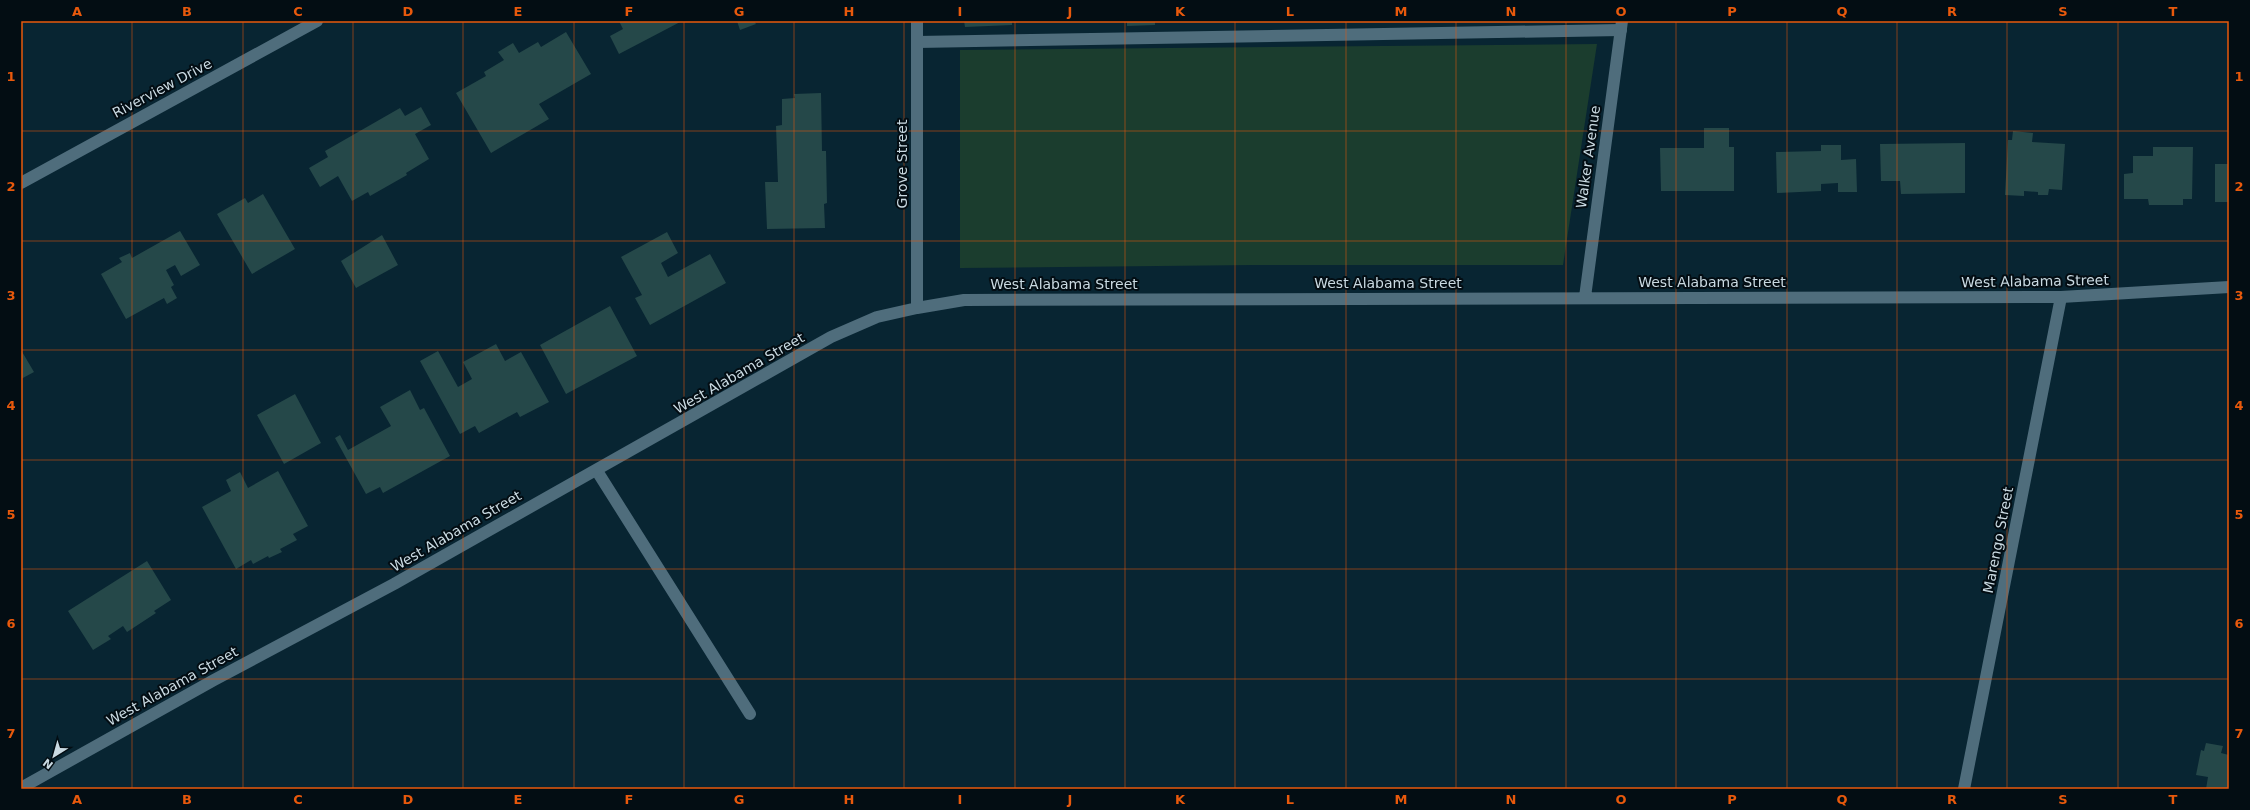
<svg xmlns="http://www.w3.org/2000/svg" width="2250" height="810" font-family="'DejaVu Sans',sans-serif">
	<style>
		.green { fill: #1b3d2e }
		.building { fill: #254849 }
		.lines { fill: none; stroke-linecap: round; stroke-linejoin: round }
		.lane { stroke: #4f6d7c; stroke-width: 12 }
		.street { stroke: #4f6d7c; stroke-width: 12 }
		.grid { fill: none; stroke: #e8590c; stroke-width: 1; stroke-opacity: 0.55 }
		.labels { text-anchor: middle; dominant-baseline: central; stroke-width: 4; stroke-linejoin: round; paint-order: stroke }
		.street-label { font-size: 14px; fill: #cadae2; stroke: #030d13 }
		.neatline { fill: none; stroke: #e8590c; stroke-width: 1.5 }
		.grid-label { font-size: 13px; text-anchor: middle; font-weight: bold; fill: #e8590c }
	</style>
	<rect width="100%" height="100%" fill="#082532"/>
	<!-- green -->
	<path class="green" d="M1597,44L1563,265H1253L960,268V50Z"/>
	<!-- building -->
	<path class="building" d="M619,21H682L619,54L610,36L623,29Z
		M737,21H754L756,24L740,30Z
		M964,21H1012V25L965,27Z
		M1127,21H1155V25L1127,26Z
		M566,32L591,74L539,104L549,119L491,153L456,93L486,76L484,72L504,60L498,52L513,43L519,53L538,42L541,47Z
		M821,93L822,151H826L827,203L824,204L825,228L767,229L765,182H778L776,126L782,125V99L795,98L794,94Z
		M421,107L431,125L415,134L429,159L406,173L407,175L370,196L368,192L352,201L338,176L320,187L309,168L328,157L325,151L400,108L405,116Z
		M1704,128H1729V147H1734V191H1661L1660,148H1704Z
		M2013,131L2033,133L2032,142L2065,144L2062,190L2049,189L2048,195H2038V192L2024,191V196L2005,195L2008,140H2012Z
		M1965,143V193L1901,194L1900,181H1881L1880,144Z
		M1821,145H1841V160L1856,159L1857,192H1838V183L1821,184V191L1777,193L1776,152L1821,151Z
		M2153,147H2193L2192,199H2183V205H2149L2148,199H2124V174L2133,173V156H2153Z
		M2215,164H2229V202H2215Z
		M263,194L295,249L252,274L217,214L245,198L248,203Z
		M180,231L200,265L181,276L175,265L166,270L174,285L171,287L177,298L167,304L164,298L126,319L101,274L122,262L119,258L130,253L132,258Z
		M667,232L678,253L661,263L668,277L710,254L726,283L650,325L635,298L642,295L621,257Z
		M382,235L398,265L356,288L341,261Z
		M610,306L637,356L566,394L540,345Z
		M496,344L505,361L521,352L549,402L520,417L517,412L479,433L475,426L460,434L420,361L438,351L458,387L472,379L463,362Z
		M21,350L34,372L21,379Z
		M410,390L420,410L424,408L450,456L383,493L380,487L366,494L335,438L340,435L348,450L391,426L380,407Z
		M295,394L321,443L284,464L257,415Z
		M278,471L308,526L293,534L297,540L280,549L282,552L269,558L268,556L253,564L251,560L236,569L202,507L231,491L226,480L240,472L248,488Z
		M147,561L171,600L154,611L156,613L127,632L123,626L108,636L111,639L93,650L68,611Z
		M2206,743L2223,746L2221,753L2229,755V789H2206L2208,777L2196,775L2201,750L2204,751Z"/>
	<g class="lines">
		<!-- lane -->
		<path class="lane" d="M917,42L1621,30
			M597,471L750,714"/>
		<!-- street -->
		<path class="street" d="M21,183L317,21
			M1585,297L1622,21
			M917,308V21
			M21,788L214,680L394,584L831,337L877,317L917,308L964,300L2061,297L2229,287
			M1964,789L2061,297"/>
	</g>
	<!-- grid -->
	<path class="grid" d="M132,21V789M243,21V789M353,21V789M463,21V789M574,21V789M684,21V789M794,21V789M904,21V789M1015,21V789M1125,21V789M1235,21V789M1346,21V789M1456,21V789M1566,21V789M1676,21V789M1787,21V789M1897,21V789M2007,21V789M2118,21V789M21,131H2229M21,241H2229M21,350H2229M21,460H2229M21,569H2229M21,679H2229"/>
	<g class="labels">
		<!-- street labels -->
		<g class="street-label">
			<text transform="translate(162 88) rotate(-28)">Riverview Drive</text>
			<text transform="translate(1588 157) rotate(-82)">Walker Avenue</text>
			<text transform="translate(902 164) rotate(-90)">Grove Street</text>
			<text transform="translate(2035 281) rotate(-1)">West Alabama Street</text>
			<text x="1712" y="282">West Alabama Street</text>
			<text x="1388" y="283">West Alabama Street</text>
			<text x="1064" y="284">West Alabama Street</text>
			<text transform="translate(739 373) rotate(-30)">West Alabama Street</text>
			<text transform="translate(456 531) rotate(-30)">West Alabama Street</text>
			<text transform="translate(1998 540) rotate(-79)">Marengo Street</text>
			<text transform="translate(172 686) rotate(-29)">West Alabama Street</text>
		</g>
	</g>
	<!-- border -->
	<rect width="2250" height="810" fill="none" stroke="#030d13" stroke-width="44"/>
	<!-- north arrow -->
	<g transform="translate(54 756) rotate(217)" stroke="#030d13" stroke-width="3" paint-order="stroke">
	<path d="M0-3L7 15L0 10L-7 15Z" fill="#cadae2"/>
	<text y="-6" font-size="11" font-weight="bold" text-anchor="middle" fill="#cadae2">N</text>
	</g>
	<rect x="22" y="22" width="2206" height="766" class="neatline"/>
	<g class="grid-label">
		<text x="77" y="16">A</text>
		<text x="187" y="16">B</text>
		<text x="298" y="16">C</text>
		<text x="408" y="16">D</text>
		<text x="518" y="16">E</text>
		<text x="629" y="16">F</text>
		<text x="739" y="16">G</text>
		<text x="849" y="16">H</text>
		<text x="960" y="16">I</text>
		<text x="1070" y="16">J</text>
		<text x="1180" y="16">K</text>
		<text x="1290" y="16">L</text>
		<text x="1401" y="16">M</text>
		<text x="1511" y="16">N</text>
		<text x="1621" y="16">O</text>
		<text x="1732" y="16">P</text>
		<text x="1842" y="16">Q</text>
		<text x="1952" y="16">R</text>
		<text x="2063" y="16">S</text>
		<text x="2173" y="16">T</text>
		<text x="11" y="81">1</text>
		<text x="2239" y="81">1</text>
		<text x="11" y="191">2</text>
		<text x="2239" y="191">2</text>
		<text x="11" y="300">3</text>
		<text x="2239" y="300">3</text>
		<text x="11" y="410">4</text>
		<text x="2239" y="410">4</text>
		<text x="11" y="519">5</text>
		<text x="2239" y="519">5</text>
		<text x="11" y="628">6</text>
		<text x="2239" y="628">6</text>
		<text x="11" y="738">7</text>
		<text x="2239" y="738">7</text>
		<text x="77" y="804">A</text>
		<text x="187" y="804">B</text>
		<text x="298" y="804">C</text>
		<text x="408" y="804">D</text>
		<text x="518" y="804">E</text>
		<text x="629" y="804">F</text>
		<text x="739" y="804">G</text>
		<text x="849" y="804">H</text>
		<text x="960" y="804">I</text>
		<text x="1070" y="804">J</text>
		<text x="1180" y="804">K</text>
		<text x="1290" y="804">L</text>
		<text x="1401" y="804">M</text>
		<text x="1511" y="804">N</text>
		<text x="1621" y="804">O</text>
		<text x="1732" y="804">P</text>
		<text x="1842" y="804">Q</text>
		<text x="1952" y="804">R</text>
		<text x="2063" y="804">S</text>
		<text x="2173" y="804">T</text>
	</g>
</svg>
